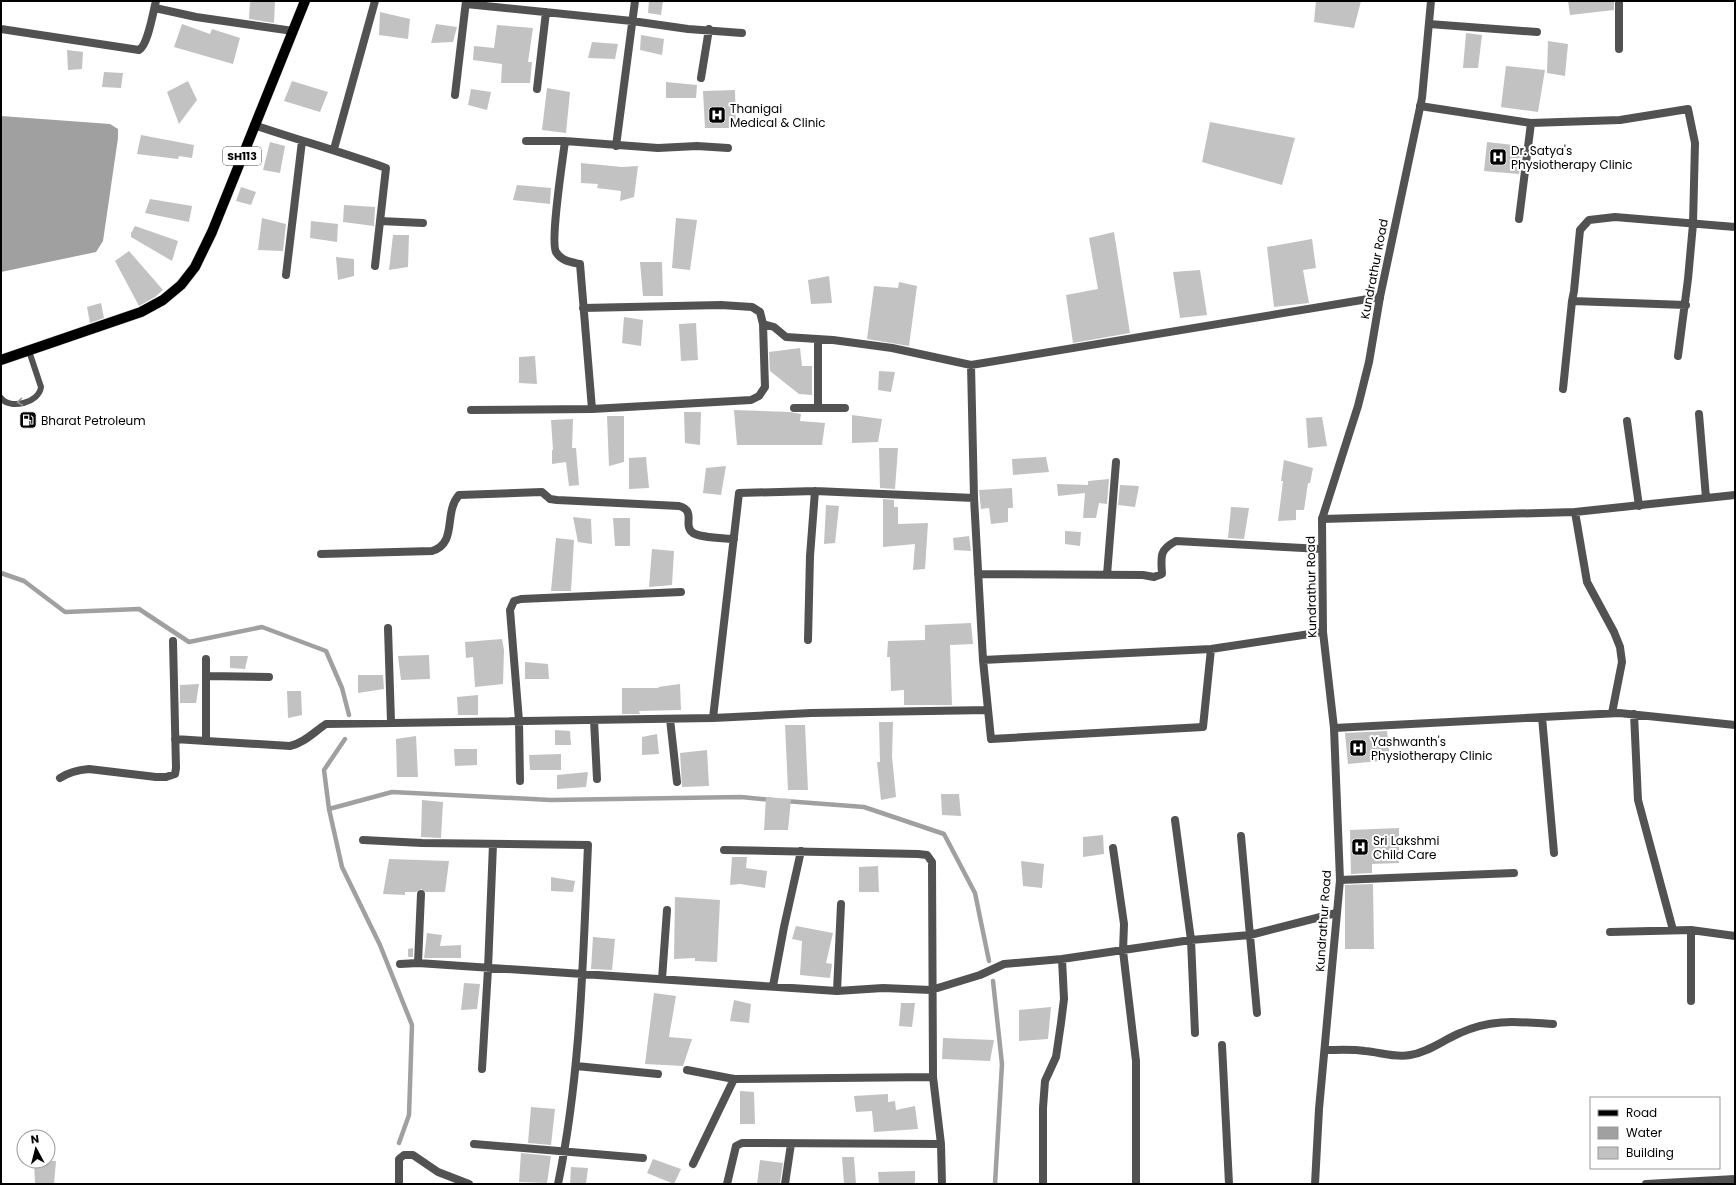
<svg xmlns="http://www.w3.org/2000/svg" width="1736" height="1185" font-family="Poppins,sans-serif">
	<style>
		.water { fill: #a0a0a0 }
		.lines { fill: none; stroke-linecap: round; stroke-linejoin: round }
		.stream { stroke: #a0a0a0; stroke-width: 4.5 }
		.building { fill: #c2c2c2 }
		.primary-casing { stroke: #dbdbdb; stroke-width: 11 }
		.service { stroke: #525252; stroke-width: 6 }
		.minor { stroke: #525252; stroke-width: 8 }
		.tertiary { stroke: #525252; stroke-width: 8 }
		.primary { stroke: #000; stroke-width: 10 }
		.oneway { stroke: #979797 }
		.labels { text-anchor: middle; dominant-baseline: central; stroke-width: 4; stroke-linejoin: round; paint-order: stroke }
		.shield { fill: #fff; stroke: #4c4c4c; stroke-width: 1 }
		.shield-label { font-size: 11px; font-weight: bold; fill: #000 }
		.poi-label { font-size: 12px; fill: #000; stroke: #fff; text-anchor: start }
		.street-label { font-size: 12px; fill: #000; stroke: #fff }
	</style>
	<rect width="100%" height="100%" fill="#fff"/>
	<!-- water -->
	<path class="water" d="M1,116L110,124L118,129V138L103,241L96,252L1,272Z"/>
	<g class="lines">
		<!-- stream -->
		<path class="stream" d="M1,573L24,581L65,612L139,609L189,642L262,627L326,651L342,688L349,715
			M345,739L324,770L329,809L392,792L551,800L741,797L772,800
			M785,801L864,807L944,834L975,893L989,961
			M329,809L342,867L380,945L412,1025L409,1115L399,1143
			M993,981L1002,1064L995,1184"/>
	</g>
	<!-- building -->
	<path class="building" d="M250,1H275L274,23L249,19Z
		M649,1H663L661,15L648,13Z
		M1316,1H1361L1354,28L1314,22Z
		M1568,1H1614V10L1570,15Z
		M380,12L410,19L408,39L379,35Z
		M182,24L210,34L212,29L240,38L233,64L174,47Z
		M436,24L457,27L453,42L431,43Z
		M497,25L533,28L528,62H532L530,83H501L502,64L473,60L474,46L494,48Z
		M1466,33L1482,35L1478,68H1463Z
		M641,35L664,39L662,55L640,50Z
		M1548,41L1568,44L1565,76L1547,73Z
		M592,42L618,44L615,59L588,58Z
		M67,50L83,52L82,69L68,70Z
		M1506,66L1545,70L1538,112L1501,107Z
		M104,72L123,73L121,88L102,87Z
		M188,81L197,100L179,124L167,92Z
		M292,81L328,92L320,112L284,101Z
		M666,82L697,85L696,98H666Z
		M547,88L570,92L566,133L542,130Z
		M471,89L491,92L487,110L468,105Z
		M735,90L736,128H705L703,91Z
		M1210,122L1295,138L1282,185L1202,162Z
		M141,135L194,145L192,158L179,156L178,159L137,154Z
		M270,142L285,146L280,173L263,170Z
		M1487,142L1522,146L1519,174L1484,171Z
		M581,163L622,167L638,166L634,197L620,201L621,191L597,188L598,184L581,183Z
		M517,185L551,188L550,204L513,200Z
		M241,187L256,192L251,205L236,201Z
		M150,199L192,206L189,222L145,213Z
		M344,205L375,207L374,226L343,222Z
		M262,218L286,224L283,251L258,250Z
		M676,218L697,220L690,270L672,268Z
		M311,221L338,224L337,242L310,238Z
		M135,226L178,241L172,261L131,237V233Z
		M1114,232L1130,333L1073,343L1066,295L1098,289L1089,238Z
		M393,235H409L408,267L389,270Z
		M1312,239L1316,268L1303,270L1309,303L1274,307L1267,247Z
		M129,251L163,290L155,297L139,306L115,261Z
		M336,257L354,259V276L338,280Z
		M640,262H662L663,296H643Z
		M1200,270L1207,315L1180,318L1173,272Z
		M829,276L832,303L811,304L808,280Z
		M899,282L917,286L909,346L867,339L874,286L898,288Z
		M101,303L104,318L90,323L87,307Z
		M624,317L643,320L641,346L622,343Z
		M696,323L698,360L681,361L679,324Z
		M800,348L802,366H812V395L799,394L770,371L769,352Z
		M535,356L537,384L519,383V357Z
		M879,371L895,372L891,392L878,390Z
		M734,410L790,412L801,414L800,421L825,423L822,445H737Z
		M684,412H701L700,445L685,443Z
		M852,415L882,419L878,442L852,443Z
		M607,416H624V462L609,466Z
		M1322,417L1327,446L1308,448L1306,418Z
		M573,419L572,448H576L579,485L569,486L566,462L552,464V450H553L551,420Z
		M879,448H898L895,489L880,488Z
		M646,457L649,488L629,489V458Z
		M1046,457L1049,472L1013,475L1012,459Z
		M1284,460L1313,468L1310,483H1308L1304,510H1296V520L1278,521L1283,481H1281Z
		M726,466L721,495L703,493L706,468Z
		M1109,479L1107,504L1099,503L1096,518H1083L1085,493L1058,496L1057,484L1088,485V481Z
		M1120,485L1139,486L1135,507L1118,505Z
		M1012,488L1013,508H1008V522L991,524L989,508L981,509L979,490Z
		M883,499L894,500V507H898V524L928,523L925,569L913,570L915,544L883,547Z
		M826,505L839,506L835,543L824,544Z
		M1231,507L1249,508L1244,539L1228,538Z
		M573,517L591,519L592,544L578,542Z
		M613,518H630V546H615Z
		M1065,531L1081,532L1080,546L1065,544Z
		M969,536L971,551L954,550L953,538Z
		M556,538L574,540L571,591H551Z
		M652,549L674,551L672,585L649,587Z
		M971,623L973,644L950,645L952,705H904V690L891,691L890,657H887L888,641L925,640V625Z
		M502,639L504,650L503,684L475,687L473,657L466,658L465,642Z
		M429,655L430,679L401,680L398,656Z
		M230,656H248L245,669L230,668Z
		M525,662L548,664L549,679H525Z
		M358,675H383L384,689L358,693Z
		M199,684L196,703H180V685Z
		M680,684L681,710L639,711L640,714H622V688H659L658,687Z
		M287,691H301L302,715L288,718Z
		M478,695V715H458L457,697Z
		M879,722H893L892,756L896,797L881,800L877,762H880Z
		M785,725H805L808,790H788Z
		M555,730L570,731L571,745H555Z
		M1387,731L1390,760L1348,764L1345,733Z
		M657,734L659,754L642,755V737Z
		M416,736L418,777H397L396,739Z
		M454,749H477V765L455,766Z
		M707,750L709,786L682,787L680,753Z
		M561,754V770H530L529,755Z
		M588,772L586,787L557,789V775Z
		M941,794H959L961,816L942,815Z
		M766,797L791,799L788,830H764Z
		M422,800L443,802L441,838L421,837Z
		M1399,828V863L1372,864V873L1351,874L1350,830Z
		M1103,835L1104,854L1083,857V837Z
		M732,857H747L746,868L767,871L765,888L740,884L730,885Z
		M389,859L449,861L445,892H426L421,889L416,892H405V895L383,894Z
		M1021,861L1044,864L1042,888L1023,886Z
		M878,866L879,892H859V867Z
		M551,877L575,881L573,892L551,891Z
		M1373,884L1374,949H1345V885Z
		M675,897L720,900L717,962L695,961V958L674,959Z
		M796,926L833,933L826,963L832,964L830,978L800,975L802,941L792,939Z
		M427,933L442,935L440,946L461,945V958H424Z
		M593,937L615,939L612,970L591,969Z
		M413,948V957H408V949Z
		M464,983L480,984L477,1009L461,1010Z
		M654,993L676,996L669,1037L692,1039L683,1066L645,1064Z
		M734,1000L751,1004L749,1023L730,1021Z
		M901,1003H915L912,1027L899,1026Z
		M1051,1007L1048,1039L1019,1041V1010Z
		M943,1038L994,1040L990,1061L942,1059Z
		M740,1091L754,1092L755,1124H740Z
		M888,1094V1102L895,1101L896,1110L915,1106L918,1129L874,1132L872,1111L856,1112L854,1096Z
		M531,1107L555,1109L551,1145L528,1143Z
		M521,1153L551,1156L547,1183L519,1182Z
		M842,1157H854L856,1184H844Z
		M653,1159L681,1169L674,1184L647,1173Z
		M760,1160L783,1163L780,1183L757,1184Z
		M34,1161H56L54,1184H35Z
		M571,1167L588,1168L586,1184H570Z
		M915,1171V1184H879L878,1172Z"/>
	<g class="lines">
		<defs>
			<path id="primary" d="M1,360L141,312L163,300L181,285L195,267L212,232L305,1"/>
		</defs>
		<!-- primary casing -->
		<use href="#primary" class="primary-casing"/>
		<!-- service -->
		<path class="service" d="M1,398C10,410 39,403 41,387L29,351"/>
		<!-- minor -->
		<path class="minor" d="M1619,1V49
			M466,4L632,21L688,29L742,33
			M155,8L196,17L293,31
			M1429,24L1537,32
			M1,29L139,50C148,45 153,12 156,1
			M701,78L709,29
			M537,89L546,12
			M455,95L466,1
			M1420,106L1531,123L1620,120L1688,109L1695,143L1693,224L1688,279L1678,356
			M254,125C298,140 342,152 386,168L375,266
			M526,141H565L658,148L697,146L728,148
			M565,141C563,158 550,241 556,252C561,261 571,262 580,264L592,409
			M616,146L635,1
			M334,149L375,1
			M1519,219L1531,123
			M380,221L423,223
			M286,275L302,141
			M1686,305L1572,301L1574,291L1580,230L1589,220L1615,217L1735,227
			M583,308L721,305L752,307L760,312L763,324L774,327L786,337L833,340L892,348L971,365L1380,297
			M818,339V408
			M971,365L974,498L983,660L991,739L1203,727L1211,649
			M1563,389L1572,301
			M794,408H845
			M471,410L592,409L751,400L759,396L765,387L763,324
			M1699,414L1706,498
			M1627,421L1639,506
			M1575,512L1587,582L1614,632L1620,647L1622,662L1612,713
			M1322,519L1575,512L1735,495
			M321,554L432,551C458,543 443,513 459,495L542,492L550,499L557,500L679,506C697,511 682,525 693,533C701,538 724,538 734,539
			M978,574L1143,575L1154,577L1162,574C1161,556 1159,550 1176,541L1322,549
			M1107,575L1116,462
			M388,628L391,722
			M808,640L810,556L815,491
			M206,659V741L290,746C304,743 314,732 326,724L713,718L811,713L988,710
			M983,660L1211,649L1323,632
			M206,676L269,677
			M1634,714L1638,800L1673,930
			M1542,717L1554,853
			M713,718L739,493L815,491L974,498
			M670,719L677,782
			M594,720L597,779
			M1334,728L1619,713L1735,725
			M175,739L206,741
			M60,778C69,772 78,770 89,769L156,777H166L175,774L176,768L173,641
			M520,781L519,721L510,610L514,601L521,599L681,592
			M1175,820L1191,940L1195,1033
			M1241,836L1257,1013
			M363,840L422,843L588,845C583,958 581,1073 558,1184
			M1113,848L1124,924L1123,951L1136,1061V1184
			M724,850L918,854L927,855L932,862L933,1077L941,1144L942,1184
			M1340,880L1514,873
			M1691,930V1001
			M1610,932L1691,930L1735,936
			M418,963L421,894
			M400,964L418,963L837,991L883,988L931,990L980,975L1004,964L1062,959L1191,940L1250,935L1336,913
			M662,979L667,910
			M773,986L784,927L801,851
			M837,991L841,904
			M1222,1045L1229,1184
			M1325,1050C1338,1050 1352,1049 1365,1051C1379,1052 1395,1058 1410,1055C1429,1052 1443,1040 1460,1033C1492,1018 1520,1022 1553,1024
			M576,1066L658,1074
			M482,1069L488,969L493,844
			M687,1070L734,1079L933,1077
			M474,1144L643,1158
			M693,1164L734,1079
			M399,1184V1159L404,1155H413L438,1172L469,1184
			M727,1184L736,1146L742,1143L941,1144
			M785,1184L791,1144
			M1043,1184V1108L1045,1081L1056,1057L1061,1023L1064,999L1062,959
			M1646,1184L1735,1179"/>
		<!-- tertiary -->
		<path class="tertiary" d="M1315,1184L1319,1109L1340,880L1334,728L1323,632L1322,519L1358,406L1369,362L1380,297L1422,98L1431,1"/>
		<!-- primary -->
		<use href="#primary" class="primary"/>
	</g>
	<!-- one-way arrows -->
	<defs><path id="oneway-chevron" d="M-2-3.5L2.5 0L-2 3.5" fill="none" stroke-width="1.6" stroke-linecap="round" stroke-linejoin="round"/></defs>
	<use class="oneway" href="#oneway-chevron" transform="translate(20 402) rotate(171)"/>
	<!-- icons -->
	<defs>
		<symbol id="hospital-square" viewBox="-11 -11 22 22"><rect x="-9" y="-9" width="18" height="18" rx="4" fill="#000" stroke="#fff"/><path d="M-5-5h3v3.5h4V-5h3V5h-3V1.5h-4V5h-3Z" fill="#fff"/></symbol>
		<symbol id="fuel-square" viewBox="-11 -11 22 22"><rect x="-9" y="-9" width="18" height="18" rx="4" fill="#000" stroke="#fff"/><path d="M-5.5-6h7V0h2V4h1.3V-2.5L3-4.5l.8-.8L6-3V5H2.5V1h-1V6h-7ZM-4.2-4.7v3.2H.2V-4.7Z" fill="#fff"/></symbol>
	</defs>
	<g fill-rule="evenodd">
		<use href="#hospital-square" x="707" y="105" width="20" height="20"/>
		<use href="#hospital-square" x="1488" y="147" width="20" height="20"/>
		<use href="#fuel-square" x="18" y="410" width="20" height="20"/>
		<use href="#hospital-square" x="1348" y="738" width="20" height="20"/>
		<use href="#hospital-square" x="1350" y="837" width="20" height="20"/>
	</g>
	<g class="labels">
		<!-- shield labels -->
		<rect class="shield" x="223" y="147" width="38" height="18" rx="3"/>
		<g class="shield-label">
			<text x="242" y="156">SH113</text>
		</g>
		<!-- poi labels -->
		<g class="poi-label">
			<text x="730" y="108">Thanigai<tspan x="730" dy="14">Medical &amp; Clinic</tspan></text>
			<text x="1511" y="150">Dr. Satya's<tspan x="1511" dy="14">Physiotherapy Clinic</tspan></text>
			<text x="41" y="420">Bharat Petroleum</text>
			<text x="1371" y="741">Yashwanth's<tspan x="1371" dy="14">Physiotherapy Clinic</tspan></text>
			<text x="1373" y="840">Sri Lakshmi<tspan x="1373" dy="14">Child Care</tspan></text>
		</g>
		<!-- street labels -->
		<g class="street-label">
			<text transform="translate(1374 269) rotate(-79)">Kundrathur Road</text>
			<text transform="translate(1311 587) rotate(-91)">Kundrathur Road</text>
			<text transform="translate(1323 921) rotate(-86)">Kundrathur Road</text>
		</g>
	</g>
	<!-- border -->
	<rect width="1736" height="1185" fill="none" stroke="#000000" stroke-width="4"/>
	<!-- legend -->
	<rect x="1590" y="1097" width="130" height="72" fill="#ffffff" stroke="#999999"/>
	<rect x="1598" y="1110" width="20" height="6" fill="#000000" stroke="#999999"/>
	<text x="1626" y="1117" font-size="12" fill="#000000">Road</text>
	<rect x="1598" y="1127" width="20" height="12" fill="#a0a0a0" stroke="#999999"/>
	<text x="1626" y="1137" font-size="12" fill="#000000">Water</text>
	<rect x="1598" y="1147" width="20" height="12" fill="#c2c2c2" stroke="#999999"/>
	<text x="1626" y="1157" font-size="12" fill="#000000">Building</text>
	<!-- north arrow -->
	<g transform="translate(36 1149) rotate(353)"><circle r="19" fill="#ffffff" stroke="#999999"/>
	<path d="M0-3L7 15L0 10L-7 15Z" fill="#000000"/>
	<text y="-6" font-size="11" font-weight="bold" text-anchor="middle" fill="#000000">N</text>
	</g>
</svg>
